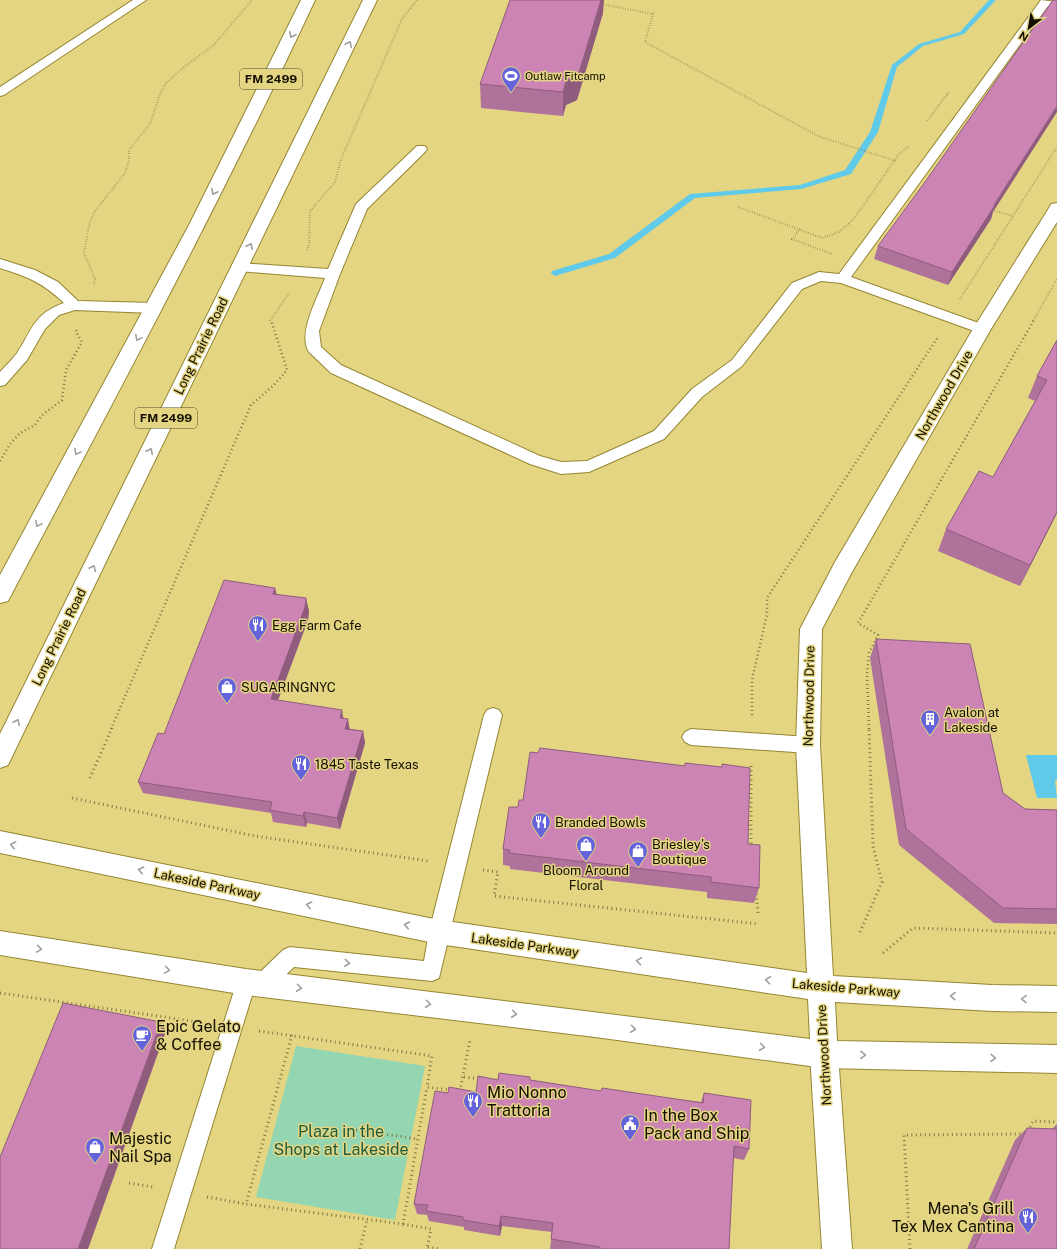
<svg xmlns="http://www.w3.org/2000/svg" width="1057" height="1249" font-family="'Public Sans',sans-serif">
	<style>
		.green { fill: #94d5b2 }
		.water { fill: #5fcaea }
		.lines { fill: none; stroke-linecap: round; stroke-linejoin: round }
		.stream { fill: #5fcaea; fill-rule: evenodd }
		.lane-casing { stroke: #948632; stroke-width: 2 }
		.street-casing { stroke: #948632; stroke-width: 2 }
		.secondary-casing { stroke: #948632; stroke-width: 2 }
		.primary-casing { stroke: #948632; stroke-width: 2 }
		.path-far2 { stroke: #817845; stroke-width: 2; stroke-dasharray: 0.5 2; stroke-linecap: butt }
		.path-far1 { stroke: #817845; stroke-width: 2.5; stroke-dasharray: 1 3; stroke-linecap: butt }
		.path { stroke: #817845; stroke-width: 3; stroke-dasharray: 1 3.5; stroke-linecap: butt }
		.lane { fill: #fff; fill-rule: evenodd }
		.street { fill: #fff; fill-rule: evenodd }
		.secondary { fill: #fff; fill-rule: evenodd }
		.primary { fill: #fff; fill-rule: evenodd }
		.wall { fill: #af729b }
		.shaded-wall { fill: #8f5c7e }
		.building { fill: #cc84b4; stroke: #8f5c7e }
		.oneway { stroke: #a19f99 }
		.labels { text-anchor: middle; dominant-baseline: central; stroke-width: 3; stroke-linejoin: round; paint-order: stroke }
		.far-poi-label { font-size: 11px; fill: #140f00; stroke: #e3d582; text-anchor: start }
		.shield { fill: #e3d582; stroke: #524a27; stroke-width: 1 }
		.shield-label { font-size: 12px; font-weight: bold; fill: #140f00 }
		.street-label { font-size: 13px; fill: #140f00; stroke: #e3d582 }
		.poi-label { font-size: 13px; fill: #140f00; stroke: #e3d582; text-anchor: start }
		.near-poi-label { font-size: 16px; fill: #140f00; stroke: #e3d582; text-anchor: start }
		.near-park-label { font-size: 16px; fill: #1b5d3f; stroke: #e3d582 }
	</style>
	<rect width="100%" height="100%" fill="#e3d582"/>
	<!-- green -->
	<path class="green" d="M296,1046L425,1066L395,1220L256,1197Z"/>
	<!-- water -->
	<path class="water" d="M1026,755H1057V780H1055L1057,798H1037Z"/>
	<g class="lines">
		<!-- stream -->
		<path class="stream" d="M989,0H996L964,34L923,46L897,67L878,132L851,174L801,189L695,198L615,258L555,276L551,273L552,271L609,254L690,194L800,185L845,170L870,132L892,65L919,44L960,32Z"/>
		<defs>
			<path id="lane" d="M133,0H146L4,95L0,96V87Z
				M1041,0L1057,2V8L1048,6L851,277L987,326L989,329L987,332H977L841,283L821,281L802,289L742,366L702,397L664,439L589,472L561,474L530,464L331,373L309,352C297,334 318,297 325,278L239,271L234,270L232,267L234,264L239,263L328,269L356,204L417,146H425L427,149L425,152L367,209L340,274L319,331L321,347L341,365L540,456L561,462L587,461L654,431L692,389L732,360L792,283L819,272L839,274Z
				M0,259L35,270L58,282L78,301L154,303L159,305L161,308L159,311L154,313L75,310L59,315L45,329L27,360L5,385L0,386V372C5,366 12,360 17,353C33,329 33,314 64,303C42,282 28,277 0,268Z
				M493,708L499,710L502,715L439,978L432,981L294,967L269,991L262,994L254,989L174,1249H152L239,975L246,972L253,975L254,978L283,950L290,947L424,961L429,932L484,715L487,710Z
				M691,729L808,737L814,740L817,745L814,750L808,753L691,745L685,742L682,737L685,732Z"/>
			<path id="street" d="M824,1040L834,1044L838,1054L852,1249H822L810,1054L814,1044Z"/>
			<path id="secondary" d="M1057,203V222L991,329L852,572L822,629L820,745L833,976L992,985L1057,986V1012L992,1011L835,1002L837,1041L1057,1045V1073L824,1068L595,1037L246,995L0,955V931L246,969L810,1039L808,999L439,944L0,853V831L439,920L807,973L796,745L800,629L835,562L973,329L1049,208L1051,204Z"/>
			<path id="primary" d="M301,0H315C220,204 113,402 8,601L0,603V575L189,225Z
				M363,0H377L8,765L0,768V734Z"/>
		</defs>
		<!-- lane casing -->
		<use href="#lane" class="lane-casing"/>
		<!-- street casing -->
		<use href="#street" class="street-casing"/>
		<!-- secondary casing -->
		<use href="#secondary" class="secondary-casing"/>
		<!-- primary casing -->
		<use href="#primary" class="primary-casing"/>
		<!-- path-far2 -->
		<path class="path-far2" d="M601,4L653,14L645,42L818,136L896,161
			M927,121L949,92
			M738,207L822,238L839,232L853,220L899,154L909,146
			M992,210L1013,216
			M800,229L792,239L832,254
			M307,250L309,245L310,211L335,182L341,159L402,19L417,0
			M94,284L95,279L84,253L89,225L95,211L125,173L129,161V150L150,124L160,94L166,83L184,67L213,46L252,0
			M960,299L1057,147
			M270,321L289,293
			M1033,321L1057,279"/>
		<!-- path-far1 -->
		<path class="path-far1" d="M0,461L10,444L20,433L35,425L41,416L62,400L66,370L82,342L76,332L77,327
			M752,715V680L767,614V598L938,337
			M111,729L251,405L274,385L287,370L271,320
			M869,729L867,675L869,653L878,635L858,623L1034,320"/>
		<!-- path -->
		<path class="path" d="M751,766V847
			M90,778L112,728
			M72,798L255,836L429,861
			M483,870L498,872L494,896L759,924
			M756,894L758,913
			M860,932L882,882L873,846L869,728
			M883,953L913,928L1057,933
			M0,993L205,1023
			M259,1031L432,1056L427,1087L451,1090
			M292,1035L246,1204L403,1224L427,1087
			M464,1077L481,1079
			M460,1091L470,1040
			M356,1130L418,1139
			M1028,1131L1033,1121L1057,1122
			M129,1183L153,1187
			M207,1197L246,1204
			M403,1224L431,1229L427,1249
			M428,1247L441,1249
			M360,1249L367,1220
			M910,1249L904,1135L1023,1134"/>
		<!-- lane -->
		<use href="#lane" class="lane"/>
		<!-- street -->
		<use href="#street" class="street"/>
		<!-- secondary -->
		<use href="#secondary" class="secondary"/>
		<!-- primary -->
		<use href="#primary" class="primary"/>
	</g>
	<!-- wall -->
	<path class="wall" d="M603,13L577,100L566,105L563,116L481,108L480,84Z
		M993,212L991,219L948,285L874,259L878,246Z
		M1057,340V513L1020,586L938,551L946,529L993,477L1035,401L1028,398L1037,376Z
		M275,588L276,594L309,611L308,620L278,700L344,718L350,729L363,731L365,743L340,829L307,823L306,827L273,822L271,813L143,793L138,782L164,734Z
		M876,639L1003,793L1025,809L1057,810V924L994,923L899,845L870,658Z
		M685,763L748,844L759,888L754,903L707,898V892L510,869V866L503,865V849L518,807L523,800L685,766Z
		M498,1080H530L601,1091L701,1102L704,1093L749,1149L744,1160L733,1158L729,1249H550L552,1232L502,1226L500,1236L464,1230V1227L429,1221L427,1215L417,1214L414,1204L448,1093L476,1092Z
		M1057,1124V1249H967L1015,1140L1027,1128L1052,1129Z"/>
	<!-- shaded-wall -->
	<path class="shaded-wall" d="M599,0H604L603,13L577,100L566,105L563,116V92L566,81Z
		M1057,106V112L993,212L991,219L948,285L952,272L994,205Z
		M1057,512L1055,517L1020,586L1030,565Z
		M275,588L278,600L273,594Z
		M306,598L309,611L308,620L274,711L271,699Z
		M342,710L344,722L340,718Z
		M348,719L350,731L345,729Z
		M363,731L365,743L340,829L337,818Z
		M304,812L307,823L306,827L303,816Z
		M161,1022L166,1031L88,1249H78Z
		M501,1216L502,1226L500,1236L499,1226Z"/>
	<!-- building -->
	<path class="building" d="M510,0H601L578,76L566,81L563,92L480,84Z
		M1053,0H1057V106L994,205H995L952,272L878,246L925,182Z
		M1057,340V512L1030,565L946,529L979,471L993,477L1047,380L1037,376Z
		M224,580L275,588L273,594L306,598L305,607L271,699L342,710L340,718L348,719L345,729L363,731L337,818L304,812L303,816L270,810L272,802L138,782L158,733L164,734Z
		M876,639L970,644L1003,793L1025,809L1057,810V909L1003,908L906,829Z
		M540,748L685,766V763L722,767V764L750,768L748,844L760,845L759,888L711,882V877L509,853L510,850L503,849L509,807H518L519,800H523L530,752L538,753Z
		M63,1003L161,1022L78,1249H0V1157Z
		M499,1073L530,1077V1080L601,1091L602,1088L703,1103L704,1093L751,1100L749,1149L734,1146L729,1249H600V1247L551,1239L553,1223L501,1216L499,1226L463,1220V1217L426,1211L428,1205L414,1204L435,1091L448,1093L449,1087L476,1092L478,1076L498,1080Z
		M1027,1128L1057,1129V1249H974Z"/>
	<!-- one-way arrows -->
	<defs><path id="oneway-chevron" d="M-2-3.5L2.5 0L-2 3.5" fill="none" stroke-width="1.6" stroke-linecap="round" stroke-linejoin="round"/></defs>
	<g class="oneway">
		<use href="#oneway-chevron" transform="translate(292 35) rotate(115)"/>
		<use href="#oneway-chevron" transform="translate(349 44) rotate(-64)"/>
		<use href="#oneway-chevron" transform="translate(214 192) rotate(117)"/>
		<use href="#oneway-chevron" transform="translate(250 246) rotate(-64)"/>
		<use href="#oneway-chevron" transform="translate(138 338) rotate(118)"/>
		<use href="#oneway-chevron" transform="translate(150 451) rotate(-64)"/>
		<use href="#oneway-chevron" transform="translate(77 452) rotate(118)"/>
		<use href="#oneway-chevron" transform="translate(38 524) rotate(118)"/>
		<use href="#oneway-chevron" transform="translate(93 568) rotate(-64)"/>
		<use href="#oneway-chevron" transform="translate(17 722) rotate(-64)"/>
		<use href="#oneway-chevron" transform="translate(13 845) rotate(-168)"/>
		<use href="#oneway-chevron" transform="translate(141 870) rotate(-168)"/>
		<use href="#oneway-chevron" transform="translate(309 905) rotate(-168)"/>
		<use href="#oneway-chevron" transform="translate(407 925) rotate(-168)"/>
		<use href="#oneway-chevron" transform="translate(39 949) rotate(9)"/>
		<use href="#oneway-chevron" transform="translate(639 961) rotate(-172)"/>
		<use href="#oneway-chevron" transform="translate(347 963) rotate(5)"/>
		<use href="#oneway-chevron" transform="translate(167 970) rotate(9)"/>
		<use href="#oneway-chevron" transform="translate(768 980) rotate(-172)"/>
		<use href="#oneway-chevron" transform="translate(299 988) rotate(7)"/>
		<use href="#oneway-chevron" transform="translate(953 996) rotate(-176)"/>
		<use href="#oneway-chevron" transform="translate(1024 999) rotate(-179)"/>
		<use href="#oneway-chevron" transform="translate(428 1004) rotate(7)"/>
		<use href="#oneway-chevron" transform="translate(514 1014) rotate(7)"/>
		<use href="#oneway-chevron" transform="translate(633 1029) rotate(8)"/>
		<use href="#oneway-chevron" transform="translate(762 1047) rotate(7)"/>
		<use href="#oneway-chevron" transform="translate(863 1055) rotate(1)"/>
		<use href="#oneway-chevron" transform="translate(993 1058) rotate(1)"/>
	</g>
	<!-- icons -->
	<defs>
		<symbol id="stadium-pin" viewBox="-11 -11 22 30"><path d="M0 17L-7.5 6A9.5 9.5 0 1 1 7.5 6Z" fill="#6563dc" stroke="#e3d582"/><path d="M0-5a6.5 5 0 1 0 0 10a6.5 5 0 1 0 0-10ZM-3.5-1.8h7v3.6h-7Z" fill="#fff"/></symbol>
		<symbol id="restaurant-pin" viewBox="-11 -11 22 30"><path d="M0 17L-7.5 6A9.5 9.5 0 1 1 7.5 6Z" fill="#6563dc" stroke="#e3d582"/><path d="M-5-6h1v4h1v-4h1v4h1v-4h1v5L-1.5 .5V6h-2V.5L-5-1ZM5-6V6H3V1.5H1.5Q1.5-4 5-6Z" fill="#fff"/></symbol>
		<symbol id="shop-pin" viewBox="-11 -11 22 30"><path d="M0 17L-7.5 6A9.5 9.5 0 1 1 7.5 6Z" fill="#6563dc" stroke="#e3d582"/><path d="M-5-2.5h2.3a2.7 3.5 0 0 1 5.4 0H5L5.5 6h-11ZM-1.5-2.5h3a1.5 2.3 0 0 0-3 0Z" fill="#fff"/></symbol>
		<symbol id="building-pin" viewBox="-11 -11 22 30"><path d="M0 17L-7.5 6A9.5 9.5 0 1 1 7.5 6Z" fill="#6563dc" stroke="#e3d582"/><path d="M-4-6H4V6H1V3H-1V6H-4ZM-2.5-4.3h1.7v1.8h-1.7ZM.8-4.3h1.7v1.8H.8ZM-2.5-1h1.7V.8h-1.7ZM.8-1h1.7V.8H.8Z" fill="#fff"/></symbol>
		<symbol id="cafe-pin" viewBox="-11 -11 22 30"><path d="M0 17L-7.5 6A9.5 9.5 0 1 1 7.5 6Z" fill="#6563dc" stroke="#e3d582"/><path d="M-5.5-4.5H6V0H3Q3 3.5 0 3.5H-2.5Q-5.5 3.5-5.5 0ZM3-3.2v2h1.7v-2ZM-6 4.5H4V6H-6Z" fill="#fff"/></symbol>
		<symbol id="civic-pin" viewBox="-11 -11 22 30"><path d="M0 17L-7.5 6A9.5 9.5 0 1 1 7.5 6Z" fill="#6563dc" stroke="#e3d582"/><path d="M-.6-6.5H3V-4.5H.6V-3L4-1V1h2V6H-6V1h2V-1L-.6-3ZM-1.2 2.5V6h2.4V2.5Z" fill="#fff"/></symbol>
	</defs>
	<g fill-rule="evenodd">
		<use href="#stadium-pin" x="500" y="65" width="22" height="30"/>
		<use href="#restaurant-pin" x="247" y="614" width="22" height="30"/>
		<use href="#shop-pin" x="216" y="676" width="22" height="30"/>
		<use href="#building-pin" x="919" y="708" width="22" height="30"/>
		<use href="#restaurant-pin" x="290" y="753" width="22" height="30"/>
		<use href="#restaurant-pin" x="530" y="811" width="22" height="30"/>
		<use href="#shop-pin" x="575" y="834" width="22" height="30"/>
		<use href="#shop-pin" x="627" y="840" width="22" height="30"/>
		<use href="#cafe-pin" x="131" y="1024" width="22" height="30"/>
		<use href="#restaurant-pin" x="462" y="1090" width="22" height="30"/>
		<use href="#civic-pin" x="619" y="1113" width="22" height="30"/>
		<use href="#shop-pin" x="84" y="1136" width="22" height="30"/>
		<use href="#restaurant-pin" x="1017" y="1206" width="22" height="30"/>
	</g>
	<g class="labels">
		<!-- far-poi labels -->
		<g class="far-poi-label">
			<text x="525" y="76">Outlaw Fitcamp</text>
		</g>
		<!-- shield labels -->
		<g class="shield">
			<rect x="240" y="69" width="62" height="20" rx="3"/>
			<rect x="135" y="408" width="62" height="20" rx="3"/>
		</g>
		<g class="shield-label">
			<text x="271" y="79">FM 2499</text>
			<text x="166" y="418">FM 2499</text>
		</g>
		<!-- street labels -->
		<g class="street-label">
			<text transform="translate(201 346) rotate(-64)">Long Prairie Road</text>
			<text transform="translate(944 395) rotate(-60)">Northwood Drive</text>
			<text transform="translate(59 637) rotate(-64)">Long Prairie Road</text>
			<text transform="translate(809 696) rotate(-89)">Northwood Drive</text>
			<text transform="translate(207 884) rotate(12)">Lakeside Parkway</text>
			<text transform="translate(525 945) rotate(8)">Lakeside Parkway</text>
			<text transform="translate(846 988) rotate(5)">Lakeside Parkway</text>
			<text transform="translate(824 1055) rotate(-93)">Northwood Drive</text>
		</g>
		<!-- poi labels -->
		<g class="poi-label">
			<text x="272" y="625">Egg Farm Cafe</text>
			<text x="241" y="687">SUGARINGNYC</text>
			<text x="944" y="712">Avalon at<tspan x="944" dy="15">Lakeside</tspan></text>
			<text x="315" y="764">1845 Taste Texas</text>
			<text x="555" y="822">Branded Bowls</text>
			<text x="652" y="844">Briesley's<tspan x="652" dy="15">Boutique</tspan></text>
			<text x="586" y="870" text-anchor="middle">Bloom Around<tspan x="586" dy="15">Floral</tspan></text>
		</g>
		<!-- near-poi labels -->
		<g class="near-poi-label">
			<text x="156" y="1026">Epic Gelato<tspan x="156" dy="18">&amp; Coffee</tspan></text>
			<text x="487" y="1092">Mio Nonno<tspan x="487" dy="18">Trattoria</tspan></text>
			<text x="644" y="1115">In the Box<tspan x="644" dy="18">Pack and Ship</tspan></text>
			<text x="109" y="1138">Majestic<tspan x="109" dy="18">Nail Spa</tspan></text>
			<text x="1014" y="1208" text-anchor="end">Mena's Grill<tspan x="1014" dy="18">Tex Mex Cantina</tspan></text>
		</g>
		<!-- near-park labels -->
		<g class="near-park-label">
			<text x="341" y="1131">Plaza in the<tspan x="341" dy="18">Shops at Lakeside</tspan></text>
		</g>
	</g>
	<!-- north arrow -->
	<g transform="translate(1029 28) rotate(211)" stroke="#e3d582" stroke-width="3" paint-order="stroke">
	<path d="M0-3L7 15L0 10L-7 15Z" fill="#140f00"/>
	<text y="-6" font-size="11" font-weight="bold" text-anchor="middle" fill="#140f00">N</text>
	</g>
</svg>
